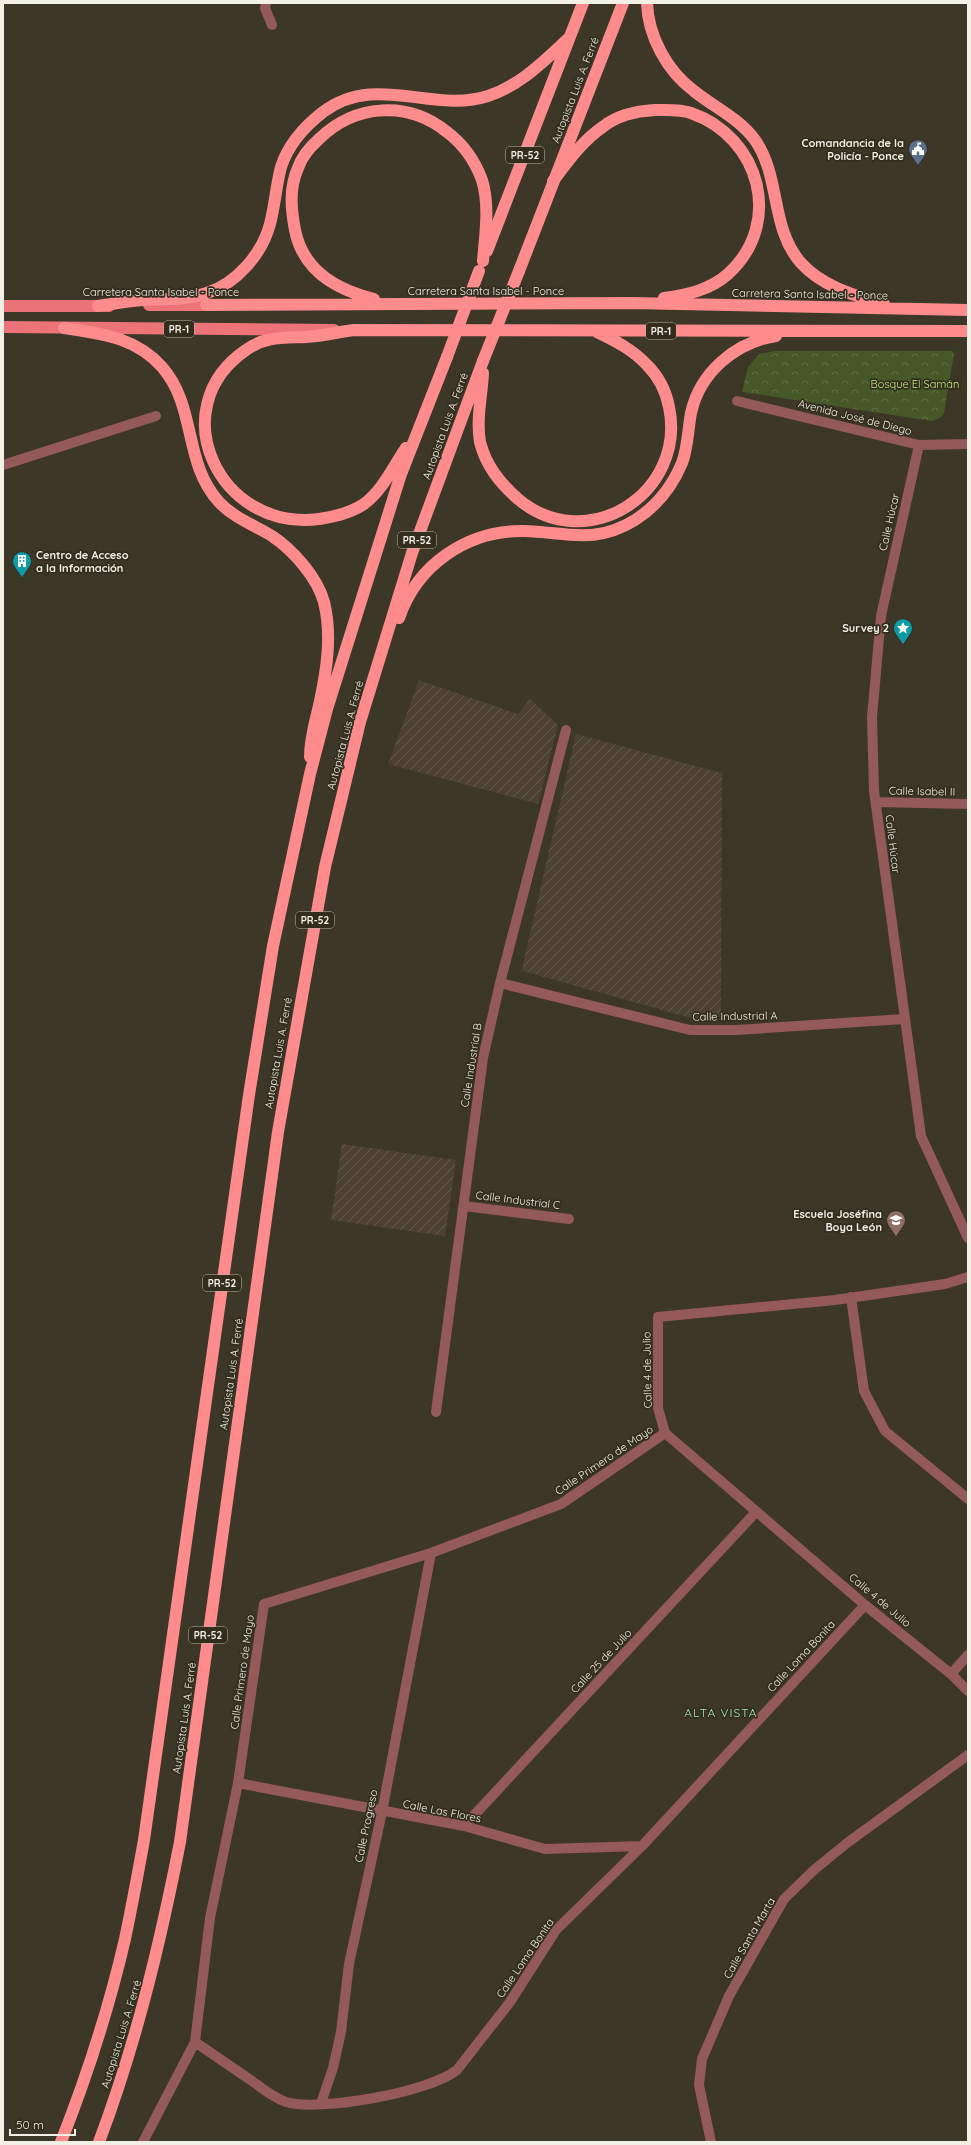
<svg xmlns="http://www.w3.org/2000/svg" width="971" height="2145" font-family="Quicksand,sans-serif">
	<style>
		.industrial { fill: url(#industrial-furrows) }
		.forest { fill: url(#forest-crowns) }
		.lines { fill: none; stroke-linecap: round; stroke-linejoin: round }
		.street { stroke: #945959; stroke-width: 10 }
		.primary { stroke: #ec7478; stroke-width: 12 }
		.highway { stroke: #ff8c8d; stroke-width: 12 }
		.highway-bridge { stroke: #ff8c8d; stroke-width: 12 }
		.labels { text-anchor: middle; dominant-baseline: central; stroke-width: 3.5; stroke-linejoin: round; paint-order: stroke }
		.shield { fill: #322d1d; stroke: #b9b6aa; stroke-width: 1 }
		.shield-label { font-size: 10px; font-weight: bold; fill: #f3f0e6 }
		.street-label { font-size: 11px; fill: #f3f0e6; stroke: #322d1d }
		.poi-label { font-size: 11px; font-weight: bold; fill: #f3f0e6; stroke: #322d1d; text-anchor: end }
		.park-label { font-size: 11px; fill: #c1ea7c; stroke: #322d1d }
		.neighbourhood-label { font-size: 12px; letter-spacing: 1px; fill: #a7ebb6; stroke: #322d1d }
	</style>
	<defs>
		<pattern id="industrial-furrows" width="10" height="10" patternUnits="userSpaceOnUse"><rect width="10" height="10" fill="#4c4132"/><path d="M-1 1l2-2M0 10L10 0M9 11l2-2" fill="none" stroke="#665d50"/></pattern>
		<pattern id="forest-crowns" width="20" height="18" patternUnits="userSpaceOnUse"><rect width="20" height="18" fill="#465827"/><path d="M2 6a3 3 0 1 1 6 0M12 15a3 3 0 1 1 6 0" fill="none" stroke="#617046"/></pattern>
	</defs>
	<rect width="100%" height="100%" fill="#3c3727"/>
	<!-- industrial -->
	<path class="industrial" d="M419,680L518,714L530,699L558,725L538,804L388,764Z
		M576,734L722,773L721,1017L690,1018L523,971V964Z
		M342,1144L456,1160L445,1236L331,1220Z"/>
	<!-- forest -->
	<path class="forest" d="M775,351H952L954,354L944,413L940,418L932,421L742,392L748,367L759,354Z"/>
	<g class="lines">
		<!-- street -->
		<path class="street" d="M266,3L265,8L272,25
			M737,401L919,445L968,444
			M919,445L881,616L872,717L874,791L921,1136L968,1238
			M3,465L156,416
			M876,802L968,804
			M500,983L690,1030H737L904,1019
			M464,1206L569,1219
			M968,1277L945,1284L835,1300L658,1317V1408L665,1433L865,1605L951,1674L968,1691
			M851,1297L864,1391L885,1431L968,1499
			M436,1412L483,1058L500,983L566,730
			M951,1674L968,1655
			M238,1783L464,1826L545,1849L642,1846
			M464,1826L756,1512
			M195,2042C214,2055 233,2068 252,2081C263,2089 274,2098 286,2102C319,2112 430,2092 457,2070L510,2002L556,1930L642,1846L865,1605
			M321,2103L333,2068L341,2032L349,1964L382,1812L431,1553
			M143,2142L195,2042L210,1918L238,1783L264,1604L431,1553L561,1504L665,1433
			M711,2142L699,2085L702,2059L729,1996L784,1899L814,1870L847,1843L968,1755"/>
		<!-- primary -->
		<path class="primary" d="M149,305H206
			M3,306H109
			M3,327L334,330"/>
		<!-- highway -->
		<path class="highway" d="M647,3C648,36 667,71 694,91C715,108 739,118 755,140C781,177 770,228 801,263C823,287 854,295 884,304
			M553,181C568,161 582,141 604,126C618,115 638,111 655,110C667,110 680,109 691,113C760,137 784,223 728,274C710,290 687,295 664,298
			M487,251L583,3
			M519,271L623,3
			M374,299C337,290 303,271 295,230C291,209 289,188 298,168C302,156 310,147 319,139C355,104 408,100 447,132C463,144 475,161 482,180C490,206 485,235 483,261
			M206,305L632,303L968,310
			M98,306C113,304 128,301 143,300C164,299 187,300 207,293C237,283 262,254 270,224C275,205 276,186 281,167C288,145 305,126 323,112C376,72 432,114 488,96C521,85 544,61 569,38
			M64,328C102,334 135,337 162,367C197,407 183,463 219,502C234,518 254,525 272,536C293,550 317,577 324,602C332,634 327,669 320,701C316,720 310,737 310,757
			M483,373C482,395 476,419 480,442C486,466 500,483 518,499C587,557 687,493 669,407C666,391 659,377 647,365C633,350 616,341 597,332
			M406,448C393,467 383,490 364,504C352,512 333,517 319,519C219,532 161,408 246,350C265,336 284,338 306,337C322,336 339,332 354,330L968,331
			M399,618C417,565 467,530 524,531C566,532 595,545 635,520C657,506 672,487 682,463C688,447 688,429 691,413C700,372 736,342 776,336
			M61,2142C87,2076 109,2008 125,1939C132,1906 138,1873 144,1840L249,1095L273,946L310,774L327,709L401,474L447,357
			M99,2142C136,2044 160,1944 180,1842L278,1132L325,867L360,722L412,553L483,361"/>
		<!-- highway-bridge -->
		<path class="highway-bridge" d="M447,357L479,271
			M483,361L519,271"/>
	</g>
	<!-- icons -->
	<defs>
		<symbol id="civic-pin" viewBox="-11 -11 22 30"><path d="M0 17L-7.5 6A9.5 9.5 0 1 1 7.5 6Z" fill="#5c6f8a" stroke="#322d1d"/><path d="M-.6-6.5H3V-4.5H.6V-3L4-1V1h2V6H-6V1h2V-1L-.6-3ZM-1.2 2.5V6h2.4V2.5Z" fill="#fff"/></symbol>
		<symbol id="building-pin" viewBox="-11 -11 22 30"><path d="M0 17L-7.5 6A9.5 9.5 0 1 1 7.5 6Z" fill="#0f9aa8" stroke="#322d1d"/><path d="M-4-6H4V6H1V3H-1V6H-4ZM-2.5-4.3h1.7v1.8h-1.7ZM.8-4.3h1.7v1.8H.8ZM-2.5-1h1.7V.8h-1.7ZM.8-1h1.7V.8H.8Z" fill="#fff"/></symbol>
		<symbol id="sight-pin" viewBox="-11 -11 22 30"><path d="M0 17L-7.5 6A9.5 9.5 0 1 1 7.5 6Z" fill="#0f9aa8" stroke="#322d1d"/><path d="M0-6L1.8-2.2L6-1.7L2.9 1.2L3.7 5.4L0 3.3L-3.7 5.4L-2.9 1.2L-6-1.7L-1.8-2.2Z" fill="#fff"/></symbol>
		<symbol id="school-pin" viewBox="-11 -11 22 30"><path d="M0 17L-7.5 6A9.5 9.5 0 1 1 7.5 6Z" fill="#8d6e63" stroke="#322d1d"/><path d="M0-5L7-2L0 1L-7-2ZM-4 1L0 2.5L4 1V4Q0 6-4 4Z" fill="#fff"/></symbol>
	</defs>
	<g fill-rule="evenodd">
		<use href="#civic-pin" x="907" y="138" width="22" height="30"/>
		<use href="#building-pin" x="11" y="550" width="22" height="30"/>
		<use href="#sight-pin" x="892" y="617" width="22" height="30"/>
		<use href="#school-pin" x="885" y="1209" width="22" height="30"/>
	</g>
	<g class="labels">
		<!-- shield labels -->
		<g class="shield">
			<rect x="506" y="147" width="38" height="16" rx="3"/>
			<rect x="164" y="321" width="30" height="16" rx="3"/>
			<rect x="646" y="323" width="30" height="16" rx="3"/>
			<rect x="398" y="532" width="38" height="16" rx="3"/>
			<rect x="296" y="912" width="38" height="16" rx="3"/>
			<rect x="203" y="1275" width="38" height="16" rx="3"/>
			<rect x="189" y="1627" width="38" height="16" rx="3"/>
		</g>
		<g class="shield-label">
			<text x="525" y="155">PR-52</text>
			<text x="179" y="329">PR-1</text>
			<text x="661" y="331">PR-1</text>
			<text x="417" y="540">PR-52</text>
			<text x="315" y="920">PR-52</text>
			<text x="222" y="1283">PR-52</text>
			<text x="208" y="1635">PR-52</text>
		</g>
		<!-- street labels -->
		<g class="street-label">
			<text transform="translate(575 90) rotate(-69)">Autopista Luis A. Ferré</text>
			<text x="486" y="291">Carretera Santa Isabel - Ponce</text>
			<text x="161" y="292">Carretera Santa Isabel - Ponce</text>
			<text transform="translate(810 294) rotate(1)">Carretera Santa Isabel - Ponce</text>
			<text transform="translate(855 417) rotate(14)">Avenida José de Diego</text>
			<text transform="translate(445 426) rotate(-70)">Autopista Luis A. Ferré</text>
			<text transform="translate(889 522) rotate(-77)">Calle Húcar</text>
			<text transform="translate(345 735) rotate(-75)">Autopista Luis A. Ferré</text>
			<text transform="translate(922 791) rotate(1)">Calle Isabel II</text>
			<text transform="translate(893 844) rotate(83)">Calle Húcar</text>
			<text transform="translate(735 1016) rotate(-1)">Calle Industrial A</text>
			<text transform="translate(278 1053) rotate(-80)">Autopista Luis A. Ferré</text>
			<text transform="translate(471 1065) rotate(-81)">Calle Industrial B</text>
			<text transform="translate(518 1200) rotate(7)">Calle Industrial C</text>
			<text transform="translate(647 1370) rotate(-91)">Calle 4 de Julio</text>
			<text transform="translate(231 1374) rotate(-82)">Autopista Luis A. Ferré</text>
			<text transform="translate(604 1460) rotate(-34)">Calle Primero de Mayo</text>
			<text transform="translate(880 1600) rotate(40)">Calle 4 de Julio</text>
			<text transform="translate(801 1656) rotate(-47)">Calle Loma Bonita</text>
			<text transform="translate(601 1661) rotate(-47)">Calle 25 de Julio</text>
			<text transform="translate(242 1672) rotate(-82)">Calle Primero de Mayo</text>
			<text transform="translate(184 1718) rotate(-82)">Autopista Luis A. Ferré</text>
			<text transform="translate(442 1811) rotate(11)">Calle Las Flores</text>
			<text transform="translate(366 1826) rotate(-78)">Calle Progreso</text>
			<text transform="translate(749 1938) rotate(-60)">Calle Santa Marta</text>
			<text transform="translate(525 1958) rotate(-56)">Calle Loma Bonita</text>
			<text transform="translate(121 2034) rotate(-73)">Autopista Luis A. Ferré</text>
		</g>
		<!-- poi labels -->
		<g class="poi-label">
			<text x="904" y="143">Comandancia de la<tspan x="904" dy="13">Policía - Ponce</tspan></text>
			<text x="36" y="555" text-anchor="start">Centro de Acceso<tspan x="36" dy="13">a la Información</tspan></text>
			<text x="889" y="628">Survey 2</text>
			<text x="882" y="1214">Escuela Joséfina<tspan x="882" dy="13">Boya León</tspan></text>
		</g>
		<!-- park labels -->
		<g class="park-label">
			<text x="915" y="384">Bosque El Samán</text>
		</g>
		<!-- neighbourhood labels -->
		<g class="neighbourhood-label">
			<text x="721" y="1712">ALTA VISTA</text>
		</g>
	</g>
	<!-- border -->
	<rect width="971" height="2145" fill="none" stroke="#f3f0e6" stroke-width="8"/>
	<!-- scale -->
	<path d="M10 2129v6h65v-6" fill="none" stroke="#f3f0e6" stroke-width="2"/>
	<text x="16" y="2129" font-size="12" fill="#f3f0e6" stroke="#322d1d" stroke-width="3" paint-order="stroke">50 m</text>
</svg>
